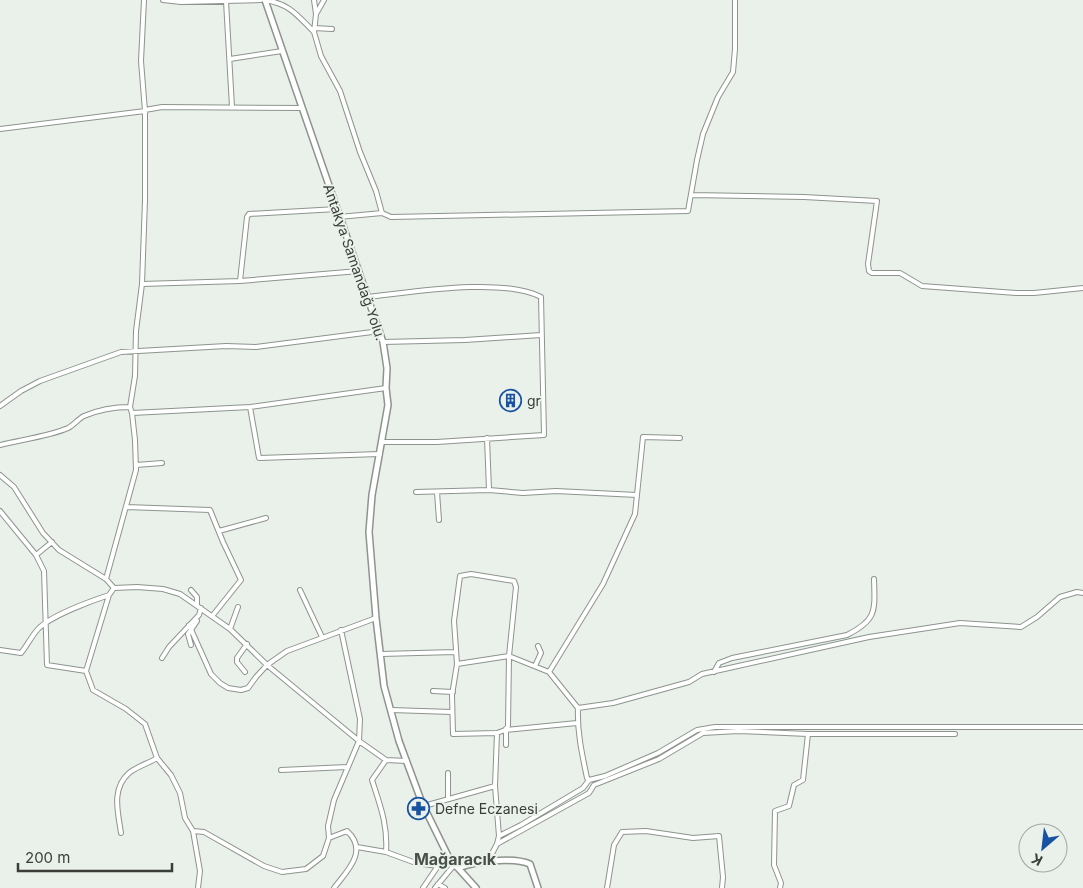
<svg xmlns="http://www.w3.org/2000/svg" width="1083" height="888" font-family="Inter,sans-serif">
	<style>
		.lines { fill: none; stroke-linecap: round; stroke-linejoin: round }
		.minor-casing { stroke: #8d948e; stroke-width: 6 }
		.tertiary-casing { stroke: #8d948e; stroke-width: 8 }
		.minor { stroke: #fff; stroke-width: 4 }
		.tertiary { stroke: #fff; stroke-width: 5 }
		.labels { text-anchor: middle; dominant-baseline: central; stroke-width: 4; stroke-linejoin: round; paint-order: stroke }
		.street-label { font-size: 14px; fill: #3a3d3a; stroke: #e9f1ea }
		.poi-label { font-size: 14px; fill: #3a3d3a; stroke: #e9f1ea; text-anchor: start }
		.quarter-label { font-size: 16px; font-weight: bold; fill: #49504a; stroke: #e9f1ea }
	</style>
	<rect width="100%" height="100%" fill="#e9f1ea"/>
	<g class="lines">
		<defs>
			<path id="minor" d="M163,0L181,2L261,0
				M265,0C290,4 297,15 314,32
				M314,0L316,14
				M324,0L316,14L314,32L321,56L340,91L360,152L376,191L382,213
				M226,1L232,107
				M314,28L332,29
				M230,59L282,51
				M145,110L162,107L302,108
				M0,129L145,111
				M692,195L804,197L877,201L868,264L869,271L872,273H900L922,286L1016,293H1034L1083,288
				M339,217L382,213L391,217L688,211L697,160L703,134L718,97L733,72L735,49V0
				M240,281L247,217L249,214L337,209
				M142,284L240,281L359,271
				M368,297C413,292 502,277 541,297L544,435L437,442H382
				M383,342L465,340L541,335
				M0,406L21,391L40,381L121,352L226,346L256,347L380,331
				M250,407L259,458L380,454
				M132,413L250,407L386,388
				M487,438L489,490
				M0,445C20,440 50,436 68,428C74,425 78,419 84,416C98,410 114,407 130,407
				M136,465L162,463
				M0,475L14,487L43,533L59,550L106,579L114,588L137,587L163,589L180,594L230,629L267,665L359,741L386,760L407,761
				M416,492L489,490L523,493L556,491L637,495
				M437,492L439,520
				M126,507L210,510L223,542L241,580L213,615
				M0,511L36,555L44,571L47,665L86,671
				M219,531L266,518
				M36,555L52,542
				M106,579L136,470L135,440L132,413L130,407L135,376L136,331L142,284L145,200V111L141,61L144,0
				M114,588L109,595L86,671L93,690L126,709L145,724L157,758L171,775L180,793L185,818L193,831L200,871L198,888
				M191,590L197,597V605
				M300,590L322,637
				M189,625L211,674L220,683L228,688L241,690L248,688L256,677L267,665L287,651L376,618
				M230,629L238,607
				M191,630L188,634L191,645
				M191,630L197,621
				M0,650L21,653C27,646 32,635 39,628C53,615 91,601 109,595
				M381,654L455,652
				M162,658L169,647L199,615L201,608
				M457,664L509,656L549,672L578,708C577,732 582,754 587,778L589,780
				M535,666L541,653L538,646
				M245,672L237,662V658L247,644
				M549,672L603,584L635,514L643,437L680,438
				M714,672L719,663L732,658L847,635C877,620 875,611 874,579
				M433,691L453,692
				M578,708L613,703L689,682L702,674L869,637L960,623L1021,627L1037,617L1060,597L1077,592L1083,593
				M391,710L452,712
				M505,730L577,723
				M506,730V745
				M281,770L347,767
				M448,773V799
				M424,806L495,786
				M193,831L204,832L264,866L282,872L306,869L323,856L329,838L328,826L334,800L359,741L360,719L341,630
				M121,833C118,812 111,789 129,773C136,767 149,763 157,758
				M499,836L521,825L583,788L589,780L605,776L658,753L697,730L715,727H1083
				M329,838L347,831C369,851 347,871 334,888
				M497,844L589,793L594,785L659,759L703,733L738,731L808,734H955
				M357,847L386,852L416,863L438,866
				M386,852C388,825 380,805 372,780L386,760
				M488,861L497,844L499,836L495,786L497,733L453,734L452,695L457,664L454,621L460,576L471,574L514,581L516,587L509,656L508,726L505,730L497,733
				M438,884L445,888
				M423,888L438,866L451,862
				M435,888L455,864
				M607,888L614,845L622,832L646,831L693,838L719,836L723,877L722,888
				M780,888L781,883L774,865L775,811L789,806L794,785L803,780L808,734"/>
			<path id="tertiary" d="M265,0L383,342L387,368L386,388L388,405L372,495L369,532L376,618L384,686L399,741L422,803L451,862L458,868C477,861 512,857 530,864L538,888
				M458,868L476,888"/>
		</defs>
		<!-- minor casing -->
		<use href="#minor" class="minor-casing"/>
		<!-- tertiary casing -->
		<use href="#tertiary" class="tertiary-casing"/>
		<!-- minor -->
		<use href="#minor" class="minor"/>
		<!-- tertiary -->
		<use href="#tertiary" class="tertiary"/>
	</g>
	<!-- icons -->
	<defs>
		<symbol id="building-ring" viewBox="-11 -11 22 22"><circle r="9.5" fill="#e9f1ea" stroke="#1852a3" stroke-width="1.5"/><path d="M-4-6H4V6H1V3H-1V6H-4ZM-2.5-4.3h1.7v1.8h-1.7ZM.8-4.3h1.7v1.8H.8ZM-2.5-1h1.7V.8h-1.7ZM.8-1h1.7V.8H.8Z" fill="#1852a3"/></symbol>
		<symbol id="pharmacy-ring" viewBox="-11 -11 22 22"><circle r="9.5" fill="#e9f1ea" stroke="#1852a3" stroke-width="1.5"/><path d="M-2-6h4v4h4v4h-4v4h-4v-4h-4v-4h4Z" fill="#1852a3"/></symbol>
	</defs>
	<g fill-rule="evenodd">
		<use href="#building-ring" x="498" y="388" width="25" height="25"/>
		<use href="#pharmacy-ring" x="406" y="796" width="25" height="25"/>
	</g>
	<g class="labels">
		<!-- street labels -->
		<g class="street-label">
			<text transform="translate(355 262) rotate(71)">Antakya Samandağ Yolu.</text>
		</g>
		<!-- poi labels -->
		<g class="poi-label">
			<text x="527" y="400">gr</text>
			<text x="435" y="808">Defne Eczanesi</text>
		</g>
		<!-- quarter labels -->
		<g class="quarter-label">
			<text x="455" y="859">Mağaracık</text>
		</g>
	</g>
	<!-- north arrow -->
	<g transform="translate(1043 848) rotate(208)"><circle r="24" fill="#e9f1ea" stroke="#a3a9a4"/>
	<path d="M0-4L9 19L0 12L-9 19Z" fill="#1852a3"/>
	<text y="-8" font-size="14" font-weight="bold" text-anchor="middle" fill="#3a3d3a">K</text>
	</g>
	<!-- scale -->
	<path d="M18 863v8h154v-8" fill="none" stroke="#3a3d3a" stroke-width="2.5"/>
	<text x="25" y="863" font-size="15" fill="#3a3d3a" stroke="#e9f1ea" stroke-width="4" paint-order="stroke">200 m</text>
</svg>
